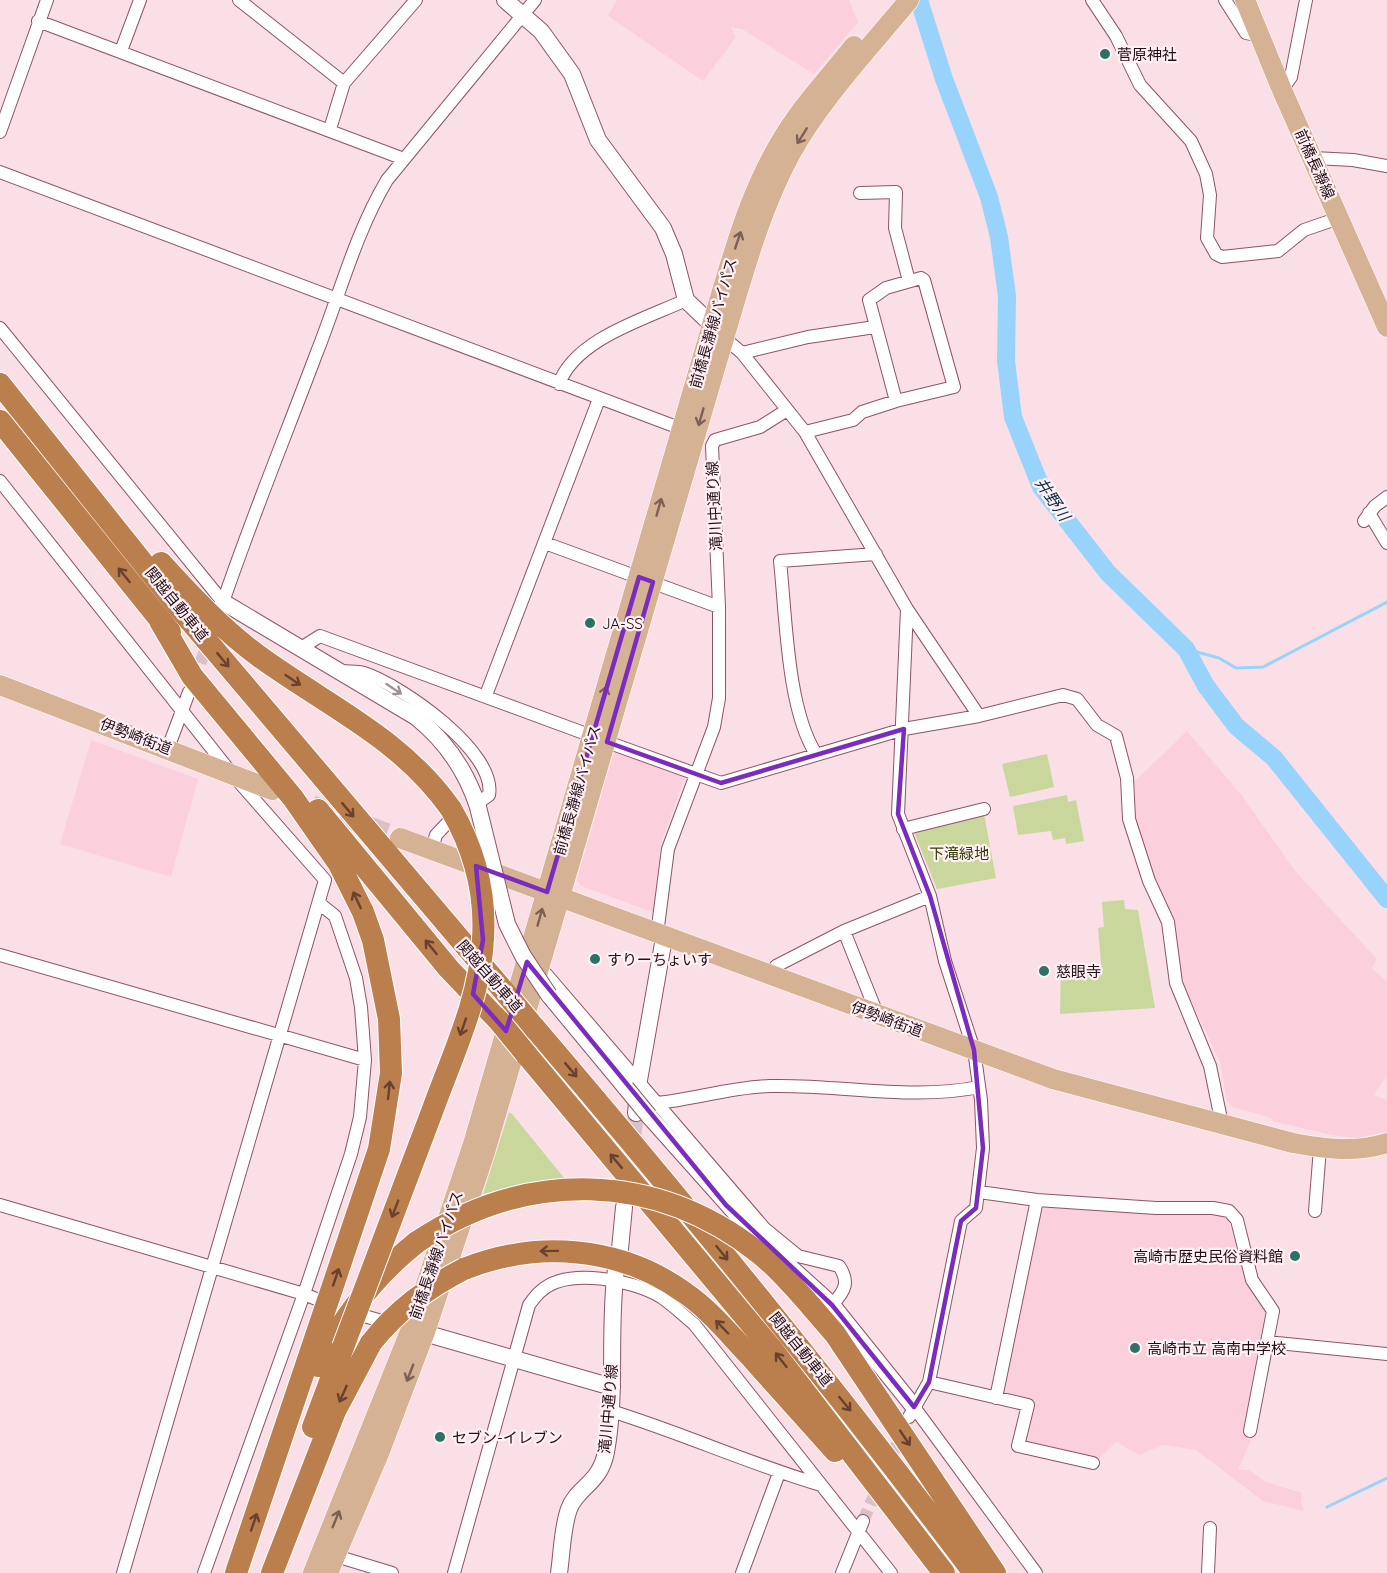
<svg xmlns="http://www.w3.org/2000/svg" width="1387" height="1573" font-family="Quicksand,'Noto Sans JP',sans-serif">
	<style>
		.built { fill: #fccfdc }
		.green { fill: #c9d69c }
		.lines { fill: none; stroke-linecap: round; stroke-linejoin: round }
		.stream { stroke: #98d3fc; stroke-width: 3 }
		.river { stroke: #98d3fc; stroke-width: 18 }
		.street-tunnel { stroke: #dac0c7; stroke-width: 12; stroke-dasharray: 12 6; stroke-linecap: butt }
		.secondary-tunnel { stroke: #dac0c7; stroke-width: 16; stroke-dasharray: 16 8; stroke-linecap: butt }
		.primary-tunnel { stroke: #dac0c7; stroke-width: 20; stroke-dasharray: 20 10; stroke-linecap: butt }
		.street-casing { stroke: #8c5467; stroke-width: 14 }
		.secondary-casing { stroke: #8c5467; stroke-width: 18 }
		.primary-casing { stroke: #fff; stroke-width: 21 }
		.highway-casing { stroke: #fff; stroke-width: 24 }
		.street { stroke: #fff; stroke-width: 12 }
		.secondary { stroke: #fff; stroke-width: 16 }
		.primary { stroke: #d6b294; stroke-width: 20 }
		.highway { stroke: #bb7f4d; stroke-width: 22 }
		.secondary-bridge-casing { stroke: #8c5467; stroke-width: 18; stroke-linecap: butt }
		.highway-bridge-casing { stroke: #fff; stroke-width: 24; stroke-linecap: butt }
		.secondary-bridge { stroke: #fff; stroke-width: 16 }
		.highway-bridge { stroke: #bb7f4d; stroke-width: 22 }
		.oneway { stroke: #7d6055 }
		.oneway2 { stroke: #68412f }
		.oneway3 { stroke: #9c9396 }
		.marked { fill: none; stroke: #7b2cbf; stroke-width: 4.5; stroke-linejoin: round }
		.poi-dot { fill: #2c7164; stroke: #fef0f4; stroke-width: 2 }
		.labels { text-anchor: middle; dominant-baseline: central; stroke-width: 4.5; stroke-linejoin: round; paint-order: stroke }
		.poi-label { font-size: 15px; fill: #240e16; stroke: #fef0f4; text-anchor: start }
		.street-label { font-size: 15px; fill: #240e16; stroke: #fef0f4 }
		.park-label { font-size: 15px; fill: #323b00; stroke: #fef0f4 }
		.water-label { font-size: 16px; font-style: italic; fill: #0a2d41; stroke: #fef0f4 }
	</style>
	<rect width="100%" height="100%" fill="#fadfe6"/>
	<!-- built -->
	<path class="built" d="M617,0H849L858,22L814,74L742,29L731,27L736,37L703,81L608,16Z
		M1187,731L1243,797L1295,871L1377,959L1372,968L1387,982V1075L1373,1095L1387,1100V1131L1358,1138L1332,1135L1272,1121V1118L1233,1107L1226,1099L1221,1064L1182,982L1173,920L1155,878L1135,821L1133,783Z
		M91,740L198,779L171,877L60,844Z
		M618,749L686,774L661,843L653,912L581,886L577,879L614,752Z
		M1048,1206L1140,1213H1219L1227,1216L1246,1282L1267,1307L1245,1435L1251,1441L1238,1470H1249L1266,1482L1302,1493L1301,1502L1304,1511L1263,1501L1196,1450L1163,1445L1139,1455L1116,1442L1097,1460L1023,1442L1032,1403L1005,1395L1001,1390L1040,1211Z"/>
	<!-- green -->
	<path class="green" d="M1047,754L1054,787L1010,797L1002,764Z
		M1067,795L1068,802L1076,800L1084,841L1066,844L1065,838L1053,840L1051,831L1018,835L1013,806Z
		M984,814L996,878L937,889L914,832Z
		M1124,900L1125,909L1138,910L1155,1008L1060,1014L1061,969L1077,968L1078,976L1102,975L1098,928L1104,927L1102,902Z
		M509,1112L512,1114L565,1179L516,1186L483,1194Z"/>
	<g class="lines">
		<!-- stream -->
		<path class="stream" d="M1186,649L1219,658L1236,668L1263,667L1387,602
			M1327,1507L1387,1478"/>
		<!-- river -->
		<path class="river" d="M919,0L944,79L989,197L999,237L1007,296L1006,361L1013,417L1041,487L1108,573L1186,649L1206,686L1236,726L1274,758L1387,899"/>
		<!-- street-tunnel -->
		<path class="street-tunnel" d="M194,680L209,640
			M863,1521L902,1432"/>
		<!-- secondary-tunnel -->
		<path class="secondary-tunnel" d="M627,1182L636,1114"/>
		<!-- primary-tunnel -->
		<path class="primary-tunnel" d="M312,805L400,838"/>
		<defs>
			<path id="street" d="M239,0L344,83
				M1092,0L1116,36L1140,85L1191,141L1206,174L1210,195L1207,238L1216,254L1222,257L1278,251L1304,230L1339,218
				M1225,0L1246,33L1261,36
				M38,21L404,159
				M121,51L140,0
				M1282,90L1291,77L1306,0
				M330,129L344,83L416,0
				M0,132L47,0
				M1313,158L1353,160L1387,166
				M0,172L682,429
				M860,193L896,192L895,228L909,281
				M0,328L223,602
				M721,335L742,353L805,432L907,609L898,814L930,896L945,961L974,1050L981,1100L983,1148L976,1208L961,1221L929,1382L909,1417
				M742,353L808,337L875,327
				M559,384C575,339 645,319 686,300
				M805,432L853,420L862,412L896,401L954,387L924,280L921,278L886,288L869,300L896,401
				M0,481L232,774L325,880L123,1573
				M1369,513L1387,543
				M1364,521L1375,506L1387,497
				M545,543L719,607
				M221,608C250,522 285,437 317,352C340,294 355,234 387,180L535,0
				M907,609L979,716
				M301,648L320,636L592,736
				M341,671C348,672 357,671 364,673C401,685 497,752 489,795L482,800
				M486,695L599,399
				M607,742L721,783L904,729L979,716L1063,695L1077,699L1097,725L1116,736L1127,778L1129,819L1149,881L1168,922L1176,983L1210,1066L1222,1124
				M168,748L189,692
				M816,754C787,709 786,616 780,561L876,554
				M903,829L984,809
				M432,849L436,835L452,818
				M844,931L878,1016
				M657,934L668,849L714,727L719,698V607L712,446L715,440L760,427L787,410
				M0,955L365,1060
				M546,974L765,1229L798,1256L839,1266C850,1282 845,1291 832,1305
				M772,975L776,966L844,931L930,896
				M657,1103C695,1099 732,1087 770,1086C839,1084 911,1101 979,1087
				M979,1192L1037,1200L1156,1208H1213L1229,1211L1237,1220L1252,1280L1273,1311L1250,1431
				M0,1205L304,1294L321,1301
				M1315,1211L1320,1148
				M354,1313L392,1324
				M1268,1342L1387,1354
				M929,1382L1028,1405L1018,1446L1093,1463
				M996,1398L1037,1200
				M914,1407L1036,1573
				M611,1411C682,1433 750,1464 821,1485
				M336,1556L392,1573
				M204,1573L304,1294L351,1154L360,1117L365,1060L361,1007L356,978L335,916L320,904
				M454,1573L529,1305C532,1301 536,1295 541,1291C567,1267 634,1280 661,1297C673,1305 683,1315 694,1324L891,1573
				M742,1573L779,1473
				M842,1573L863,1521
				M1208,1573L1210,1528"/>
			<path id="secondary" d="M505,0L541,31L572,74L598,140L663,228L674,254L686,300L712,325
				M223,602L416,717C446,741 466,770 478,807
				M549,995L626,1088
				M636,1113L639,1080L664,938
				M649,1116L756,1236L832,1305L914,1407
				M620,1249L624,1207
				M414,1330L612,1387
				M559,1573C562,1553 562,1528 569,1509C577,1487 600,1484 606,1452C617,1391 608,1330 616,1269"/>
			<path id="primary" d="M1245,0L1282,90L1387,327
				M0,685L272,790
				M400,838L1053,1079L1293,1143C1325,1149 1355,1153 1387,1143
				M313,1573L411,1329L473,1144L712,325C733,254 752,179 796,118C814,93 835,70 854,46
				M328,1573L380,1451L425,1332L485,1152L724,338C743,275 760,210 791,153C820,100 871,46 909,0"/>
			<path id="highway" d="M0,384L179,608L508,996
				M0,421L170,632
				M161,563C192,597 223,630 260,657C329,707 401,738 451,809
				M160,621L192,676L293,798L339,864L363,912L373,940L389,1019L391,1073L379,1149L236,1573
				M318,810L449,969L499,1021
				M533,1026C685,1204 833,1385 974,1573
				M526,1054L771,1348L944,1573
				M464,1269C537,1240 620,1246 685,1293C710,1310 729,1334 750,1356C778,1388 807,1419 835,1451
				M810,1305L835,1334L995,1573
				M318,1366C343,1317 374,1276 417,1242
				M313,1427L343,1347
				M272,1573L335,1411L371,1343"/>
		</defs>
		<!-- street casing -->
		<use href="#street" class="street-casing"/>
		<!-- secondary casing -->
		<use href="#secondary" class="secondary-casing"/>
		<!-- primary casing -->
		<use href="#primary" class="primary-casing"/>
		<!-- highway casing -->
		<use href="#highway" class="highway-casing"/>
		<!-- street -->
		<use href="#street" class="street"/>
		<!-- secondary -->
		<use href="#secondary" class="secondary"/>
		<!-- primary -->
		<use href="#primary" class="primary"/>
		<!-- highway -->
		<use href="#highway" class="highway"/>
		<defs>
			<path id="secondary-bridge" d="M478,807L507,924L523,956L549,995
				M626,1088L649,1116"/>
			<path id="highway-bridge" d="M508,996L533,1026
				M499,1021L526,1054
				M417,1242C526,1169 655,1171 759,1253C778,1268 794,1287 810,1305
				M371,1343C397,1310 427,1288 464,1269
				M343,1347C373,1267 403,1188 433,1109C453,1054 480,998 483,939C486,893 474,849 451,809"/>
		</defs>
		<!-- secondary-bridge casing -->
		<use href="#secondary-bridge" class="secondary-bridge-casing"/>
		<!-- highway-bridge casing -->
		<use href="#highway-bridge" class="highway-bridge-casing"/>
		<!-- secondary-bridge -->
		<use href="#secondary-bridge" class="secondary-bridge"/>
		<!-- highway-bridge -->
		<use href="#highway-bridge" class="highway-bridge"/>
	</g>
	<!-- one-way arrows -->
	<defs><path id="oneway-shaft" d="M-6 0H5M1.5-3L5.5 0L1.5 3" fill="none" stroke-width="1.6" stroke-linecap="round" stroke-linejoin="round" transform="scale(1.5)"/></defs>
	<g class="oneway">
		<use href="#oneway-shaft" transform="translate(802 136) rotate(122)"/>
		<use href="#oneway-shaft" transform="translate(738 240) rotate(-71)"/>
		<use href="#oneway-shaft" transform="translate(701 417) rotate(106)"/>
		<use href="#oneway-shaft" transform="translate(659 507) rotate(-74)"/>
		<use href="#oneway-shaft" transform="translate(604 695) rotate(-74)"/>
		<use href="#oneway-shaft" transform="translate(540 917) rotate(-74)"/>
		<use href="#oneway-shaft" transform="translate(410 1373) rotate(111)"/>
		<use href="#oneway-shaft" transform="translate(336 1519) rotate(-68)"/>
	</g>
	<g class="oneway2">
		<use href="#oneway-shaft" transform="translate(124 575) rotate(-129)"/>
		<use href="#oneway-shaft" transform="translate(223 660) rotate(50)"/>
		<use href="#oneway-shaft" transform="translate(293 680) rotate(34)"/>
		<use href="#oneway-shaft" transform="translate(348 810) rotate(50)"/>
		<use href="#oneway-shaft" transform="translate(357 900) rotate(-115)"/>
		<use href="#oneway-shaft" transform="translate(431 947) rotate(-129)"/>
		<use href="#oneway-shaft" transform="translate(463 1027) rotate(109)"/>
		<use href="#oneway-shaft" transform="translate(571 1070) rotate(50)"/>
		<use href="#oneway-shaft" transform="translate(389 1090) rotate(-84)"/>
		<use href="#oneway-shaft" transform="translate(616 1161) rotate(-130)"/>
		<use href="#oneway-shaft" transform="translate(395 1209) rotate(111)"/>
		<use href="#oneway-shaft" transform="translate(549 1251) rotate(179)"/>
		<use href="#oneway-shaft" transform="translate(722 1253) rotate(51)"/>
		<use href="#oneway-shaft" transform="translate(336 1277) rotate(-71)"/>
		<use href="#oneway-shaft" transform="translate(722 1327) rotate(-134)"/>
		<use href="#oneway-shaft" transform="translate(781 1360) rotate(-128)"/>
		<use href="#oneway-shaft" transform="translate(343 1394) rotate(114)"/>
		<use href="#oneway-shaft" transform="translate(845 1404) rotate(51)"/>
		<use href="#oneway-shaft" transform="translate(905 1438) rotate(56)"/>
		<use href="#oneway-shaft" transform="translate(254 1522) rotate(-71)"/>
	</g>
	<use class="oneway3" href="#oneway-shaft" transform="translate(394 689) rotate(34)"/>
	<!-- marked area -->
	<path class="marked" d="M639,577L653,582L607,742L721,783L904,729L898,814L930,896L974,1050L983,1148L976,1208L961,1221L929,1382L914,1407L832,1305L726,1205L527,962L506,1031L473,994L483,940L476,866L547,892Z"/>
	<!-- markers -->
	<g class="poi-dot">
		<circle cx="1105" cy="54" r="6"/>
		<circle cx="590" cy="623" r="6"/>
		<circle cx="595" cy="959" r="6"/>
		<circle cx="1044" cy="971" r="6"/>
		<circle cx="1295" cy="1256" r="6"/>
		<circle cx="1135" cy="1348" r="6"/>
		<circle cx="440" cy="1437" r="6"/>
	</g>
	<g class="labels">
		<!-- poi labels -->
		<g class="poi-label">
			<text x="1117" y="54">菅原神社</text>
			<text x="602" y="623">JA-SS</text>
			<text x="607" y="959">すりーちょいす</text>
			<text x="1056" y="971">慈眼寺</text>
			<text x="1283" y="1256" text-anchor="end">高崎市歴史民俗資料館</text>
			<text x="1147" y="1348">高崎市立 高南中学校</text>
			<text x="452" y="1437">セブン-イレブン</text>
		</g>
		<!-- street labels -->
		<g class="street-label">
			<text transform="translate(1315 164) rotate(66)">前橋長瀞線</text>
			<text transform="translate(713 323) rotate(-74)">前橋長瀞線バイパス</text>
			<text transform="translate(714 506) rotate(-93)">滝川中通り線</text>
			<text transform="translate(177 604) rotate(51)">関越自動車道</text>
			<text transform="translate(136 736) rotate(21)">伊勢崎街道</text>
			<text transform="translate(577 790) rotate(-74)">前橋長瀞線バイパス</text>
			<text transform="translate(490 976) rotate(49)">関越自動車道</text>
			<text transform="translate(887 1019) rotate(20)">伊勢崎街道</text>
			<text transform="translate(436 1255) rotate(-71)">前橋長瀞線バイパス</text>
			<text transform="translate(801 1349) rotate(51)">関越自動車道</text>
			<text transform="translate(608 1409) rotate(-85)">滝川中通り線</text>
		</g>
		<!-- park labels -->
		<g class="park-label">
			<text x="959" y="853">下滝緑地</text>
		</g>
		<!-- water labels -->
		<g class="water-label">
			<text transform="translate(1053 499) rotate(56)">井野川</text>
		</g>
	</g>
</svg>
